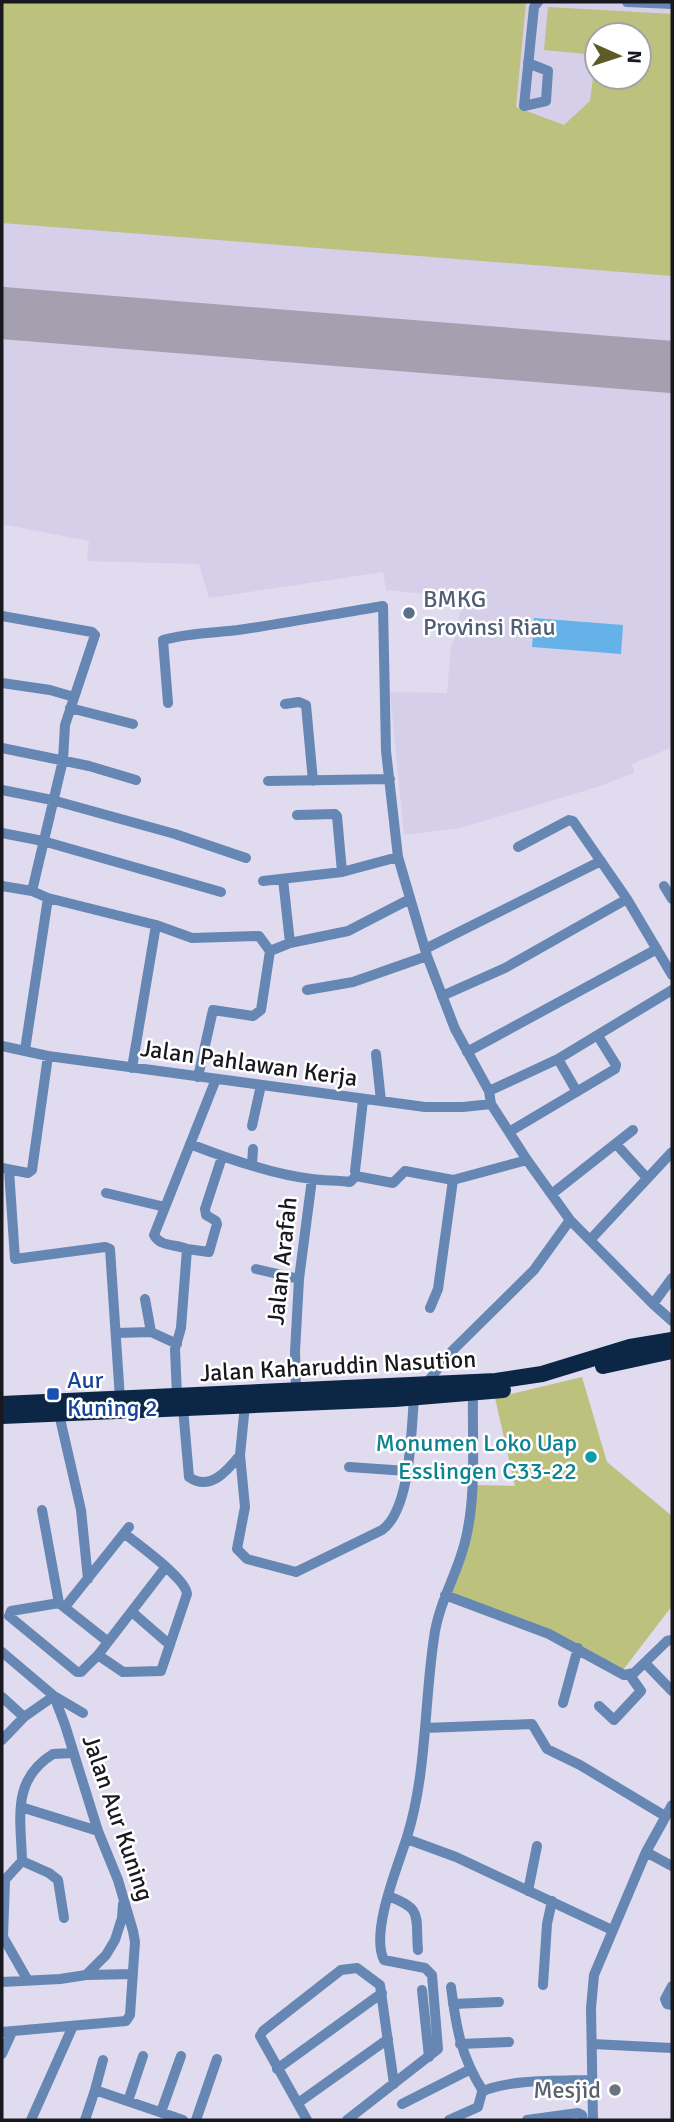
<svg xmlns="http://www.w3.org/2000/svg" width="674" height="2122" font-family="Signika,sans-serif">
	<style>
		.built { fill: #d5cfe9; fill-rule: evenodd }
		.green { fill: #bdc17e; fill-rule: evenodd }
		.water { fill: #65b2e8 }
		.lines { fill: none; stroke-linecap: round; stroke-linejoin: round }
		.runway { stroke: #a4a0b0; stroke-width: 52 }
		.minor { stroke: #6687b3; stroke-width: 10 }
		.highway { stroke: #0c2646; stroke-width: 16 }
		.service-dot { fill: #5c6f8a; stroke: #fff; stroke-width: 2.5 }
		.transit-dot { fill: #1a4fb4; stroke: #fff; stroke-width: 2.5 }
		.culture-dot { fill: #0f9aa8; stroke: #fff; stroke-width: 2.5 }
		.worship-dot { fill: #6b7280; stroke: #fff; stroke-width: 2.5 }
		.labels { text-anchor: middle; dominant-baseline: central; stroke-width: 5; stroke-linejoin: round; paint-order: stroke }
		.service-label { font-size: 24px; fill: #4e5e75; stroke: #fff; text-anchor: start }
		.street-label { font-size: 24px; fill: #19181e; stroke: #fff }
		.transit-label { font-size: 24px; fill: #164399; stroke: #fff; text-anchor: start }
		.culture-label { font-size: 24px; fill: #0d838f; stroke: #fff; text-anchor: end }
		.worship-label { font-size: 24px; fill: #5b616d; stroke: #fff; text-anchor: end }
	</style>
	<rect width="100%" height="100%" fill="#e0dbef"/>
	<!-- built -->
	<path class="built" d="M2,2H672V747L632,764L634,773L597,787L460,828L404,835L390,692L447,693L451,647L455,638L463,598L386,590L383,572L209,598L199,564L87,561L89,541L2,524ZM597,35H639V77H597Z"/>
	<!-- green -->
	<path class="green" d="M2,2H526L516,107L564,125L590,101L596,55L544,50L548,7L672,14V276L2,223ZM597,35H639V77H597Z
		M582,1377L607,1462L672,1516V1606L623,1670L451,1593L476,1485L515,1486L495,1398Z"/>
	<!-- water -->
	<path class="water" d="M534,618L623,625L621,654L532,647Z"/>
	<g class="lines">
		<!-- runway -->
		<path class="runway" d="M2,313L672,367"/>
		<!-- minor -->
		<path class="minor" d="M627,2L672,4
			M528,63L548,71L546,101L524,106L534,7L538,2
			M2,616L92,632L95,635L65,725L63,760L32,891
			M2,683L50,690L74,697
			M168,703L163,640C187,633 213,633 238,630C286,623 334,614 383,606L386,751L398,857L427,956L455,1029L489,1091L491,1104
			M285,704L299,702L306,705L313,781
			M70,708L133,724
			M2,748L89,766L136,780
			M268,781L390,779
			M2,790L52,800L175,834L246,858
			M297,815L335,814L337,816L342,872
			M2,833L43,841L221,892
			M518,847L569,820L573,821L627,899L672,975
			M283,879L290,943
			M263,881L342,872L398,857
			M2,886L32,891L48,898L156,925L192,938L259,936L270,951L261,1010L253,1016L213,1010L198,1077
			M664,886L672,899
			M425,949L601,861
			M270,951L290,943L348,931L410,899
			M307,990L353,982L427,956
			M442,996L505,968L627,899
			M2,1046L48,1056L425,1107H463L491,1104L527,1160L570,1220L653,1304L672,1321
			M25,1050L48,898
			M467,1052L657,949
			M376,1054L381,1101
			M558,1059L577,1092
			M132,1068L156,925
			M489,1091L558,1059L672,990
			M363,1100L355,1171L356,1176L393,1183L405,1171L453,1180
			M252,1126L261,1085
			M509,1132L615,1069L616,1065L598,1036
			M190,1144C226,1158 274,1175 312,1179C325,1181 337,1180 350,1182L356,1176
			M616,1144L647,1178
			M252,1165L253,1149
			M2,1168L28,1173L32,1170L48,1056
			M9,1170L15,1259L105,1247L110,1249L120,1399
			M106,1193L165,1207
			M553,1193L633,1130
			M590,1240L672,1152
			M187,1249L209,1252L217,1224L216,1221L206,1215L205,1209L222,1157
			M256,1269L299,1279
			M145,1299L151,1332L177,1344
			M653,1304L672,1278
			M430,1308L438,1289L453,1180L527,1160
			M117,1333L151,1332
			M425,1385L452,1351L534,1270L570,1220
			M296,1391L295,1352L299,1279L312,1179
			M177,1396L175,1349L181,1328L187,1249C176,1244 160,1247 154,1235L216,1079
			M245,1405L240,1455L245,1507L237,1549L247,1559L296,1572L382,1530C411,1509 411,1431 414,1398
			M183,1408L189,1477C210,1492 228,1470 240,1455
			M59,1414L81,1510L88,1579
			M349,1467L407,1471
			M42,1510L59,1603L107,1641
			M445,1595L549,1634L624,1675L634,1673L667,1641L672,1640
			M59,1603L11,1611L9,1616L77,1672H81L98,1655L165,1568
			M65,1607L129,1527
			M132,1612L170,1645
			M2,1652L54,1696L65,1725L98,1831L118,1880L133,1931L135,1942L130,2015L126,2021L2,2032
			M98,1655L123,1672L161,1671L187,1594C186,1578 138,1545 124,1533
			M645,1663L672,1691
			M2,1697L24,1717
			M563,1703L578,1648
			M599,1706L614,1720L641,1691L629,1674
			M425,1728L532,1724L547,1749L580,1765L665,1816
			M2,1740L24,1717L54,1696L83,1713
			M21,1807L98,1831
			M407,1839L456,1857L612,1930
			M646,1852L672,1866
			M22,1861L49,1873L58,1880L64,1918
			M5,1881L3,1937L27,1979
			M2,1883L22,1861C21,1818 11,1780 53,1754L73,1753
			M528,1891L537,1846
			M388,1896C424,1909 415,1916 418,1950
			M86,1975L133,1974
			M2,1982L60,1979L86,1975L106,1955L115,1940L122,1918L123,1904
			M543,1985L547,1924L552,1901
			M672,1986L665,1999L667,2004L672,2005
			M451,1987C456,2027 461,2057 483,2091
			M422,1990L429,2057
			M453,2004L499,2002
			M460,2044L509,2042
			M592,2044L672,2048
			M2,2054L12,2032
			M277,2069L382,1993
			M95,2090L103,2060
			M128,2101L143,2056
			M298,2103L388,2039
			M402,2104L469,2070
			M161,2112L181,2056
			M31,2120L73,2026
			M85,2120L95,2090L183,2120
			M196,2120L217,2059
			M307,2120L260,2036L263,2031L341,1970L357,1968L380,1985L394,2084
			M347,2120L438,2049L432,1975L425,1968L384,1960C370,1932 398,1866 407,1837C427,1773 424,1703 434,1638C438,1604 457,1575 465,1542C477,1495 472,1442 473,1394
			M449,2120L478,2107L482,2092C505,2079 565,2081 592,2080
			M527,2120L578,2113L582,2115L583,2120
			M593,2120L591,2008L594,1975L646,1852L672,1805"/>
		<!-- highway -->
		<path class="highway" d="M603,1366L672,1351
			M2,1404L496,1381L542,1374L630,1347L672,1340
			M2,1416L395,1399L503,1390"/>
	</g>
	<!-- markers -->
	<circle class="service-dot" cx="409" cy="613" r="7"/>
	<rect class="transit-dot" x="46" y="1387" width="14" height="14" rx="3.5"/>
	<circle class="culture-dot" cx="591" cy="1457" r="7"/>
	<circle class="worship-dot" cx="615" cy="2090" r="7"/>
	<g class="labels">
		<!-- service labels -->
		<g class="service-label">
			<text x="423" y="599">BMKG<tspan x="423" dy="28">Provinsi Riau</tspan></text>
		</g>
		<!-- street labels -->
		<g class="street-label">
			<text transform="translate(249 1063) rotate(8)">Jalan Pahlawan Kerja</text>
			<text transform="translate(282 1261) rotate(-84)">Jalan Arafah</text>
			<text transform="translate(338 1366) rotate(-3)">Jalan Kaharuddin Nasution</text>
			<text transform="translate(118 1818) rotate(71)">Jalan Aur Kuning</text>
		</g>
		<!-- transit labels -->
		<g class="transit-label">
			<text x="67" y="1380">Aur<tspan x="67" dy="28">Kuning 2</tspan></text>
		</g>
		<!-- culture labels -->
		<g class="culture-label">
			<text x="577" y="1443">Monumen Loko Uap<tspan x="577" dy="28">Esslingen C33-22</tspan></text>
		</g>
		<!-- worship labels -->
		<g class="worship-label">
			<text x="601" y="2090">Mesjid</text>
		</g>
	</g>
	<!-- border -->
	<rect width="674" height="2122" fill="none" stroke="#19181e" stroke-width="7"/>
	<!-- north arrow -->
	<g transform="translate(618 56) rotate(93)"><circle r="33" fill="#ffffff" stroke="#a3a3a5" stroke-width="2"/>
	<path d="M0-5L12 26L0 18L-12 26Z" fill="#5f5b28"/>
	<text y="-10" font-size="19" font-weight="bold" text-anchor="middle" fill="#19181e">N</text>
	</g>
</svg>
